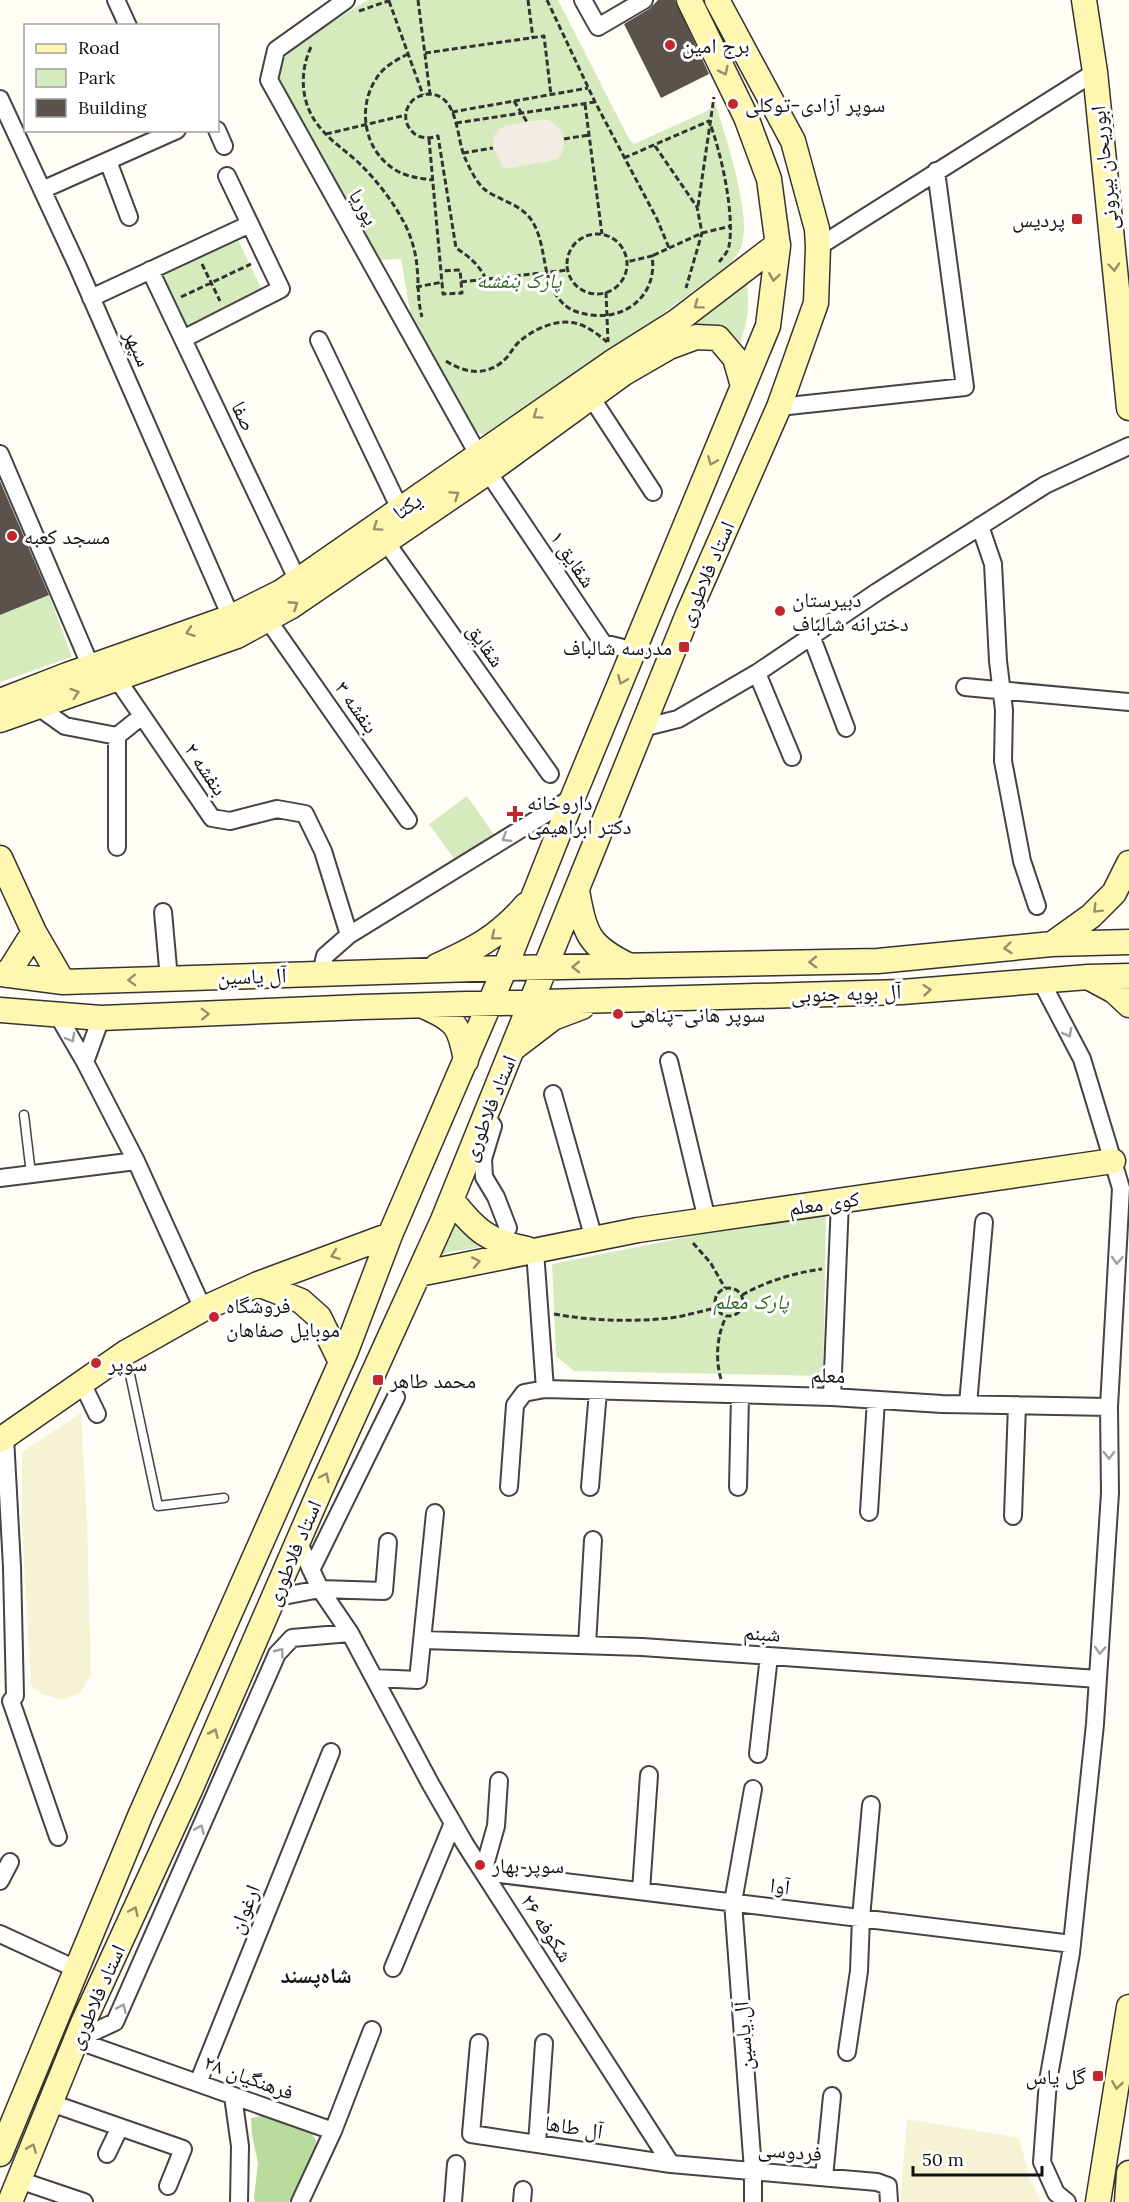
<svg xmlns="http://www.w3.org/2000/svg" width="1129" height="2202" font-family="Lora,'Noto Naskh Arabic',serif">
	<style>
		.farmland { fill: #f6f3d4 }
		.green { fill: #d5ebbd; fill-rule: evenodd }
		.forest { fill: #b9dc9c }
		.plaza { fill: #f1ede2 }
		.building { fill: #5a524d }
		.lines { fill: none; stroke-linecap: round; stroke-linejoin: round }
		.lane-casing { stroke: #444; stroke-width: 11 }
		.street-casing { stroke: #444; stroke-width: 20 }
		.secondary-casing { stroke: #333; stroke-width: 27 }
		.path { stroke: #333; stroke-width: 3; stroke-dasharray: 6 3; stroke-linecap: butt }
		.lane { stroke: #fff; stroke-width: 8 }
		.street { stroke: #fff; stroke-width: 16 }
		.secondary { stroke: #fff6b0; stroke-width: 24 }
		.oneway { stroke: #948f68 }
		.oneway2 { stroke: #a0a0a0 }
		.poi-dot { fill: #c4262e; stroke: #fff; stroke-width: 2 }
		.labels { text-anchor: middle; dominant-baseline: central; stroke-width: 6; stroke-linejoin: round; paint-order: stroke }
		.poi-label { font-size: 21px; fill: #111; stroke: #fff; text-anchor: start }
		.street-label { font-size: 21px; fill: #111; stroke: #fff }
		.park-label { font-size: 21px; font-style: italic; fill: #2f6b1f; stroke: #fff }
		.neighbourhood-label { font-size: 22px; font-weight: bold; fill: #111; stroke: #fff }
	</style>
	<rect width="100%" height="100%" fill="#fffdf5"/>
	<!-- farmland -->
	<path class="farmland" d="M81,1413L87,1520L91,1675L80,1693L62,1700L42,1694L31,1686L22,1526V1452Z
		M907,2119L1019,2138L1030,2179L1041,2202H900Z"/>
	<!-- green -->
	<path class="green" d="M368,0H558L629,139L634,144L705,112L716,105C725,136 753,217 741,247C739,253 734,258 731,263L495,438L476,432L411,317L401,259L376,260L278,76L283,52ZM533,121L549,161L505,126Z
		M237,238L262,290L186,328L160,275Z
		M746,279C751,303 747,325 739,346C719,315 701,320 673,339Z
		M49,595L72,657L0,682V615Z
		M467,796L495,836L457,863L429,824Z
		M826,1216L823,1376L574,1371L556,1356L552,1264L702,1234Z
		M453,1217L458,1227L486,1245C469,1251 452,1249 435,1257Z"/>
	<!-- forest -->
	<path class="forest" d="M261,2116L311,2132L316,2141L314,2155L289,2202H255L254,2197L258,2163L252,2135L251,2118Z"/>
	<!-- plaza -->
	<path class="plaza" d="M541,120H549L562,131L564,145L562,153L557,159L549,161L510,168L503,167L493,148L494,136L499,129L505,126Z"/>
	<!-- building -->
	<path class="building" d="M658,0H675L709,74L661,98L624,24L649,9Z
		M0,481L49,595L0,615Z"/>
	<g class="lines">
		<defs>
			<path id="lane" d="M24,1115L31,1174
				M126,1356L158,1506L224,1498"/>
			<path id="street" d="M116,0L128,26
				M346,0L276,50L269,80L479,456
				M583,0L598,27L644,0
				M0,99L77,265L231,617
				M217,130L224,146
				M108,161L129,217
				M42,190L177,130
				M818,247L1095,72
				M150,270L298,581
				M91,298L250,224
				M183,339L281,289L227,176
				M319,340L401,511
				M591,397L653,492
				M779,407L965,387L936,171
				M0,454L91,667
				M488,472L603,643L635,651
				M980,526L993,564L998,661L1004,710L1003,761L1022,861L1037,906
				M386,542L550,774
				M268,620L408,820
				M812,638L846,728
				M757,673L792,757
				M117,679L212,818L230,821L277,809L305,814L323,851L349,935
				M965,687L1129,702
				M37,706L65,726L117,736L142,716
				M642,728L678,719L757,673L877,592L1045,485L1129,446
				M117,736V847
				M163,912L169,979
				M321,974L325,956L349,935L573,797
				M1041,981L1082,1059L1121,1188L1109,1407L1110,1493L1095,1724L1071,1953L1048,2081L1042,2162L1056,2193L1067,2202
				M57,1014L85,1062L136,1161L203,1309
				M669,1061L707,1220
				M85,1062L101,1018
				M553,1094L594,1239
				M486,1116L493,1126L483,1159L484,1177L496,1197L508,1228
				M0,1178L136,1161
				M535,1251L545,1389
				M82,1383L97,1414
				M832,1397L840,1201
				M968,1404L984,1222
				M5,1437L12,1567L15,1696L11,1701
				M509,1487L515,1405L524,1393L545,1389L832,1397L942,1404L1109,1407
				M590,1487L598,1391
				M738,1487L740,1395
				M869,1512L876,1400
				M1013,1516L1017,1405
				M298,1541L320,1589L350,1633L430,1783L465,1844L671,2164
				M311,1570L396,1397
				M273,1598L320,1589L384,1591L388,1542
				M423,1640L642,1647L1098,1679
				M587,1645L593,1540
				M374,1678L418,1680L435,1513
				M11,1701L58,1837
				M758,1754L769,1656
				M499,1781L496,1826L483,1872L1072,1944
				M0,1881L10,1862
				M641,1891L649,1775
				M0,1934L76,1969
				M393,1968L453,1823
				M76,2040L115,2022L277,1654L292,1638L350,1633
				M76,2040L333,2131
				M479,2043L471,2134L671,2164L877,2182L888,2186L889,2202
				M847,2052L859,1971L861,1918L871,1805
				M198,2083L331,1752
				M233,2096L240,2146L239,2202
				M51,2103L183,2149L168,2186
				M537,2144L544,2043
				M107,2154L120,2127
				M824,2177L832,2096
				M19,2180L84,2202
				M300,2202L333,2131L372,2030
				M453,2202L456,2164
				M522,2202L523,2190
				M753,2202V2170L733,1902L753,1789"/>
			<path id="secondary" d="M1084,0L1095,72L1129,408
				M0,701L67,675L231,617L281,592L611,363L676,322L778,244
				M0,720L237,636L290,607L488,472L624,373L669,347L696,337L718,338L735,358L743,386
				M0,858L34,932L63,982
				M577,891C585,934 588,946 630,966
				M1052,944L1091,916L1114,893L1129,863
				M437,966C475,949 498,937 526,905
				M0,974L63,982L505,968L878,961L1052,944L1129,942
				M7,975L34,932
				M1088,977L1114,991L1129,1005
				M423,1006C456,1020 460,1026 466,1061
				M0,1010L101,1018L361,1007L902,992L1088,977L1129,976
				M515,1047L553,1018L582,1007
				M452,1200C476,1231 488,1241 527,1249
				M419,1274L638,1230L1113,1161
				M258,1284L301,1301L319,1317L341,1362
				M0,1440L125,1353L203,1309L258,1284L390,1235
				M0,2154L140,1816L346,1351L390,1235L505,968L573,797L768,326L778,246L769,179L746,117L689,0
				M10,2202L83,2023L190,1790L322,1486L443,1220L688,614L779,407L816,303L818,247L817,229L793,141L717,0
				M1098,2202L1129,2007
				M1127,2202L1129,2173"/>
		</defs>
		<!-- lane casing -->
		<use href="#lane" class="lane-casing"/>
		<!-- street casing -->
		<use href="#street" class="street-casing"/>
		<!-- secondary casing -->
		<use href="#secondary" class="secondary-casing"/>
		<!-- path -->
		<path class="path" d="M418,0L430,94
			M528,0L533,38
			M547,0L595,102L657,219L669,248L652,256
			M389,1L423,95
			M359,11L391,0
			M311,47C298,75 301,108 323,131C334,144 349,153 361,165C376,180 392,200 402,219C410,232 416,252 417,267C419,285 417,298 422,317
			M425,53L544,36L551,95
			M408,54C396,60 383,67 376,79C357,108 364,150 394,169C406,177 419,178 433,180
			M514,101L527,122
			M585,104L602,234
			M452,112L588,88
			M456,123L595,102
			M326,134L406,115
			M429,139L443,294L462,293L460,270L442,271
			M564,139L589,135
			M655,146L697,207L702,233L686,288
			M463,153L493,148
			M624,158L709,121C721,151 735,215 729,246C728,252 723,257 719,262
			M698,206L714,97
			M567 264a30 30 0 1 1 60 0a30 30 0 1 1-60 0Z
			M669,248L702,233L731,226
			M202,264L220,301
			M486,279C479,265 470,257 456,248L438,136C428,139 417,139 410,129C403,120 405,108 413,100C418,96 424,94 430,94C459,96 456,138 465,158C469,167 476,182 484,189C498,200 518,203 530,218C548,243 540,276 559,299C568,310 577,313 591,315C627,320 658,294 652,256L626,262
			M461,282L568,270
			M416,287L443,282
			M606,292L608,342
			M181,297L251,264
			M446,361C463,372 484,377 502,362C509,357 513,347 520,341C534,329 556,319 575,323C586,325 599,335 607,342
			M693,1243L710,1262L725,1288
			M715 1302a14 14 0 1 1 28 0a14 14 0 1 1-28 0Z
			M742,1295C767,1281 794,1273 822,1269
			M554,1314C592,1321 631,1322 670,1318C685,1316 701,1311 716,1308
			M721,1379C715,1359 717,1335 726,1317"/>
		<!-- lane -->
		<use href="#lane" class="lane"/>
		<!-- street -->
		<use href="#street" class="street"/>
		<!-- secondary -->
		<use href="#secondary" class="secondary"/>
	</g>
	<!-- one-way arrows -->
	<defs><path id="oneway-chevron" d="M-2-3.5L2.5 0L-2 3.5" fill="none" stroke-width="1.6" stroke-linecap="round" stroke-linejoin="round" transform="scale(1.5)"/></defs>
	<g class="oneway">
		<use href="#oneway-chevron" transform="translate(724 71) rotate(64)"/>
		<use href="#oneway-chevron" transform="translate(1114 267) rotate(85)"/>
		<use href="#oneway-chevron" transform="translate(774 277) rotate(98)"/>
		<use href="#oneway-chevron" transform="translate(698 305) rotate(143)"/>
		<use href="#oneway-chevron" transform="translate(537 415) rotate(145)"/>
		<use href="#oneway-chevron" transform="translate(712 461) rotate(112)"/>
		<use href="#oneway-chevron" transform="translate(455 495) rotate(-34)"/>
		<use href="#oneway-chevron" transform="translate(377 527) rotate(146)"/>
		<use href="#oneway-chevron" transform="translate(294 605) rotate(-33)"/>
		<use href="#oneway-chevron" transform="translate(190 632) rotate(161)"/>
		<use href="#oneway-chevron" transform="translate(622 680) rotate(113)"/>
		<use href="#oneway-chevron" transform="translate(75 693) rotate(-18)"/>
		<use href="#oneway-chevron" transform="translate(1097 909) rotate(135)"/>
		<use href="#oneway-chevron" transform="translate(495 936) rotate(141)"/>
		<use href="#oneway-chevron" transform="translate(1008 948) rotate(174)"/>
		<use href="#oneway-chevron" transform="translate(813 962) rotate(179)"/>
		<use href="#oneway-chevron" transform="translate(576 967) rotate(179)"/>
		<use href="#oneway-chevron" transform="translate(132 980) rotate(178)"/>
		<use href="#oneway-chevron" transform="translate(927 990) rotate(-5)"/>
		<use href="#oneway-chevron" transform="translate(205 1014) rotate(-2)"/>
		<use href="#oneway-chevron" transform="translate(335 1255) rotate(160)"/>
		<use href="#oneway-chevron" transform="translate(476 1262) rotate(-11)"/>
		<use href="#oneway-chevron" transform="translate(325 1477) rotate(-65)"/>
		<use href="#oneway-chevron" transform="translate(214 1733) rotate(-66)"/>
		<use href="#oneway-chevron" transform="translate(134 1911) rotate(-65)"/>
		<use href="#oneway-chevron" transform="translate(1117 2085) rotate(99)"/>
		<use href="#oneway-chevron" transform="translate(32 2148) rotate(-68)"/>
	</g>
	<g class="oneway2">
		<use href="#oneway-chevron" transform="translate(506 838) rotate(148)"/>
		<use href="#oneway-chevron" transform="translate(1068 1033) rotate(62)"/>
		<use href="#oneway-chevron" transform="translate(71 1038) rotate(60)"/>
		<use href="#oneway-chevron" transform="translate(1117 1260) rotate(93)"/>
		<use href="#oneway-chevron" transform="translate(1109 1455) rotate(90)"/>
		<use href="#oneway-chevron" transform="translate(1100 1650) rotate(94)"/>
		<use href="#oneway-chevron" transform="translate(280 1652) rotate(-53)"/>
		<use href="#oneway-chevron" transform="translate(200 1829) rotate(-66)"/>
		<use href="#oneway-chevron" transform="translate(122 2008) rotate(-66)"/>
	</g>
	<!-- markers -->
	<g class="poi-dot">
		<circle cx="670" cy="45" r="6"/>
		<circle cx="733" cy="104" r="6"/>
		<rect x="1071" y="213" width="12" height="12" rx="3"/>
		<circle cx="12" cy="536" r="6"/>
		<circle cx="780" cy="611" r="6"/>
		<rect x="678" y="641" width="12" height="12" rx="3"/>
		<path d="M512 805h6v6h6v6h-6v6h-6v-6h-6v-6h6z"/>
		<circle cx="618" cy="1014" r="6"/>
		<circle cx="214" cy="1317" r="6"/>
		<circle cx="96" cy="1363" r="6"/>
		<rect x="372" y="1374" width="12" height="12" rx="3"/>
		<circle cx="480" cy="1865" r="6"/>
		<rect x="1092" y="2070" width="12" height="12" rx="3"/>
	</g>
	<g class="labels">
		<!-- poi labels -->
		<g class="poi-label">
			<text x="682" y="45">برج امین</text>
			<text x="745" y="104">سوپر آزادی-توکلی</text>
			<text x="1065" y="219" text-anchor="end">پردیس</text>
			<text x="24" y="536">مسجد کعبه</text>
			<text x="792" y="599">دبیرستان<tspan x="792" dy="24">دخترانه شالباف</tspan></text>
			<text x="672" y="647" text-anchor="end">مدرسه شالباف</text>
			<text x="527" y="802">داروخانه<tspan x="527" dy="24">دکتر ابراهیمی</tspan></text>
			<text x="630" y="1014">سوپر هانی-پناهی</text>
			<text x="226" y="1305">فروشگاه<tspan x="226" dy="24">موبایل صفاهان</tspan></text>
			<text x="108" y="1363">سوپر</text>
			<text x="390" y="1380">محمد طاهر</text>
			<text x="492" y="1865">سوپر بهار</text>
			<text x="1086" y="2076" text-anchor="end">گل یاس</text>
		</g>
		<!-- street labels -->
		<g class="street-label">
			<text transform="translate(1104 168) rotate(-96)">ابوریحان بیرونی</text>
			<text transform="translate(364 207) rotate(61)">پوریا</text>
			<text transform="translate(138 348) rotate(66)">سپهر</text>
			<text transform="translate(244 416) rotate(64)">صفا</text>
			<text transform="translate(407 506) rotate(-35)">یکتا</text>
			<text transform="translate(573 559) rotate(56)">شقایق ۱</text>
			<text transform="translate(706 574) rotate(-67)">استاد فلاطوری</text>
			<text transform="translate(486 645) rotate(55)">شقایق</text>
			<text transform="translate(357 707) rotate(55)">بنفشه ۳</text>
			<text transform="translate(206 769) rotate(56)">بنفشه ۲</text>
			<text transform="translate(252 976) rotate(-2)">آل یاسین</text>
			<text transform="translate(846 993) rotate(-2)">آل بویه جنوبی</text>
			<text transform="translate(489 1108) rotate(-68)">استاد فلاطوری</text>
			<text transform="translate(824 1203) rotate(-8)">کوی معلم</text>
			<text transform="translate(828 1375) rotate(2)">معلم</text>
			<text transform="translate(293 1553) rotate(-67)">استاد فلاطوری</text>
			<text transform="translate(762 1633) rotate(4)">شبنم</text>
			<text transform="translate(780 1886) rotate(7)">آوا</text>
			<text transform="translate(244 1909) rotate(-68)">ارغوان</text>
			<text transform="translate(547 1928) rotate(57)">شکوفه ۲۶</text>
			<text transform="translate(96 1997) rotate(-66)">استاد فلاطوری</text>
			<text transform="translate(743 2036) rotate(-94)">آل یاسین</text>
			<text transform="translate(249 2077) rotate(20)">فرهنگیان ۲۸</text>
			<text transform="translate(574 2127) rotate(9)">آل طاها</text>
			<text transform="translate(790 2151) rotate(5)">فردوسی</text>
		</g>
		<!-- park labels -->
		<g class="park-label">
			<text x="519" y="280">پارک بنفشه</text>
			<text x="751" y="1301">پارک معلم</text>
		</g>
		<!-- neighbourhood labels -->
		<g class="neighbourhood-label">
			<text x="316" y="1975">شاه‌پسند</text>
		</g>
	</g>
	<!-- legend -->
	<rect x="24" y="24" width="195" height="108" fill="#ffffff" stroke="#a0a0a0" stroke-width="1.5"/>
	<rect x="36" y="44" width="30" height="9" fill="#fff6b0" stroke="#a0a0a0" stroke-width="1.5"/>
	<text x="78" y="54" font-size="18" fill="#111111">Road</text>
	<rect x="36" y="69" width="30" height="18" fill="#d5ebbd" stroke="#a0a0a0" stroke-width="1.5"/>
	<text x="78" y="84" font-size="18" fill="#111111">Park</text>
	<rect x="36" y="99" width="30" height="18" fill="#5a524d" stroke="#a0a0a0" stroke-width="1.5"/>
	<text x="78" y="114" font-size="18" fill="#111111">Building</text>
	<!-- scale -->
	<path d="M913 2166v9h129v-9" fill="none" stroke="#111111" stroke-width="3"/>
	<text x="922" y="2166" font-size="18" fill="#111111" stroke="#ffffff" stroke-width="4.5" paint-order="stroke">50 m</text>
</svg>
